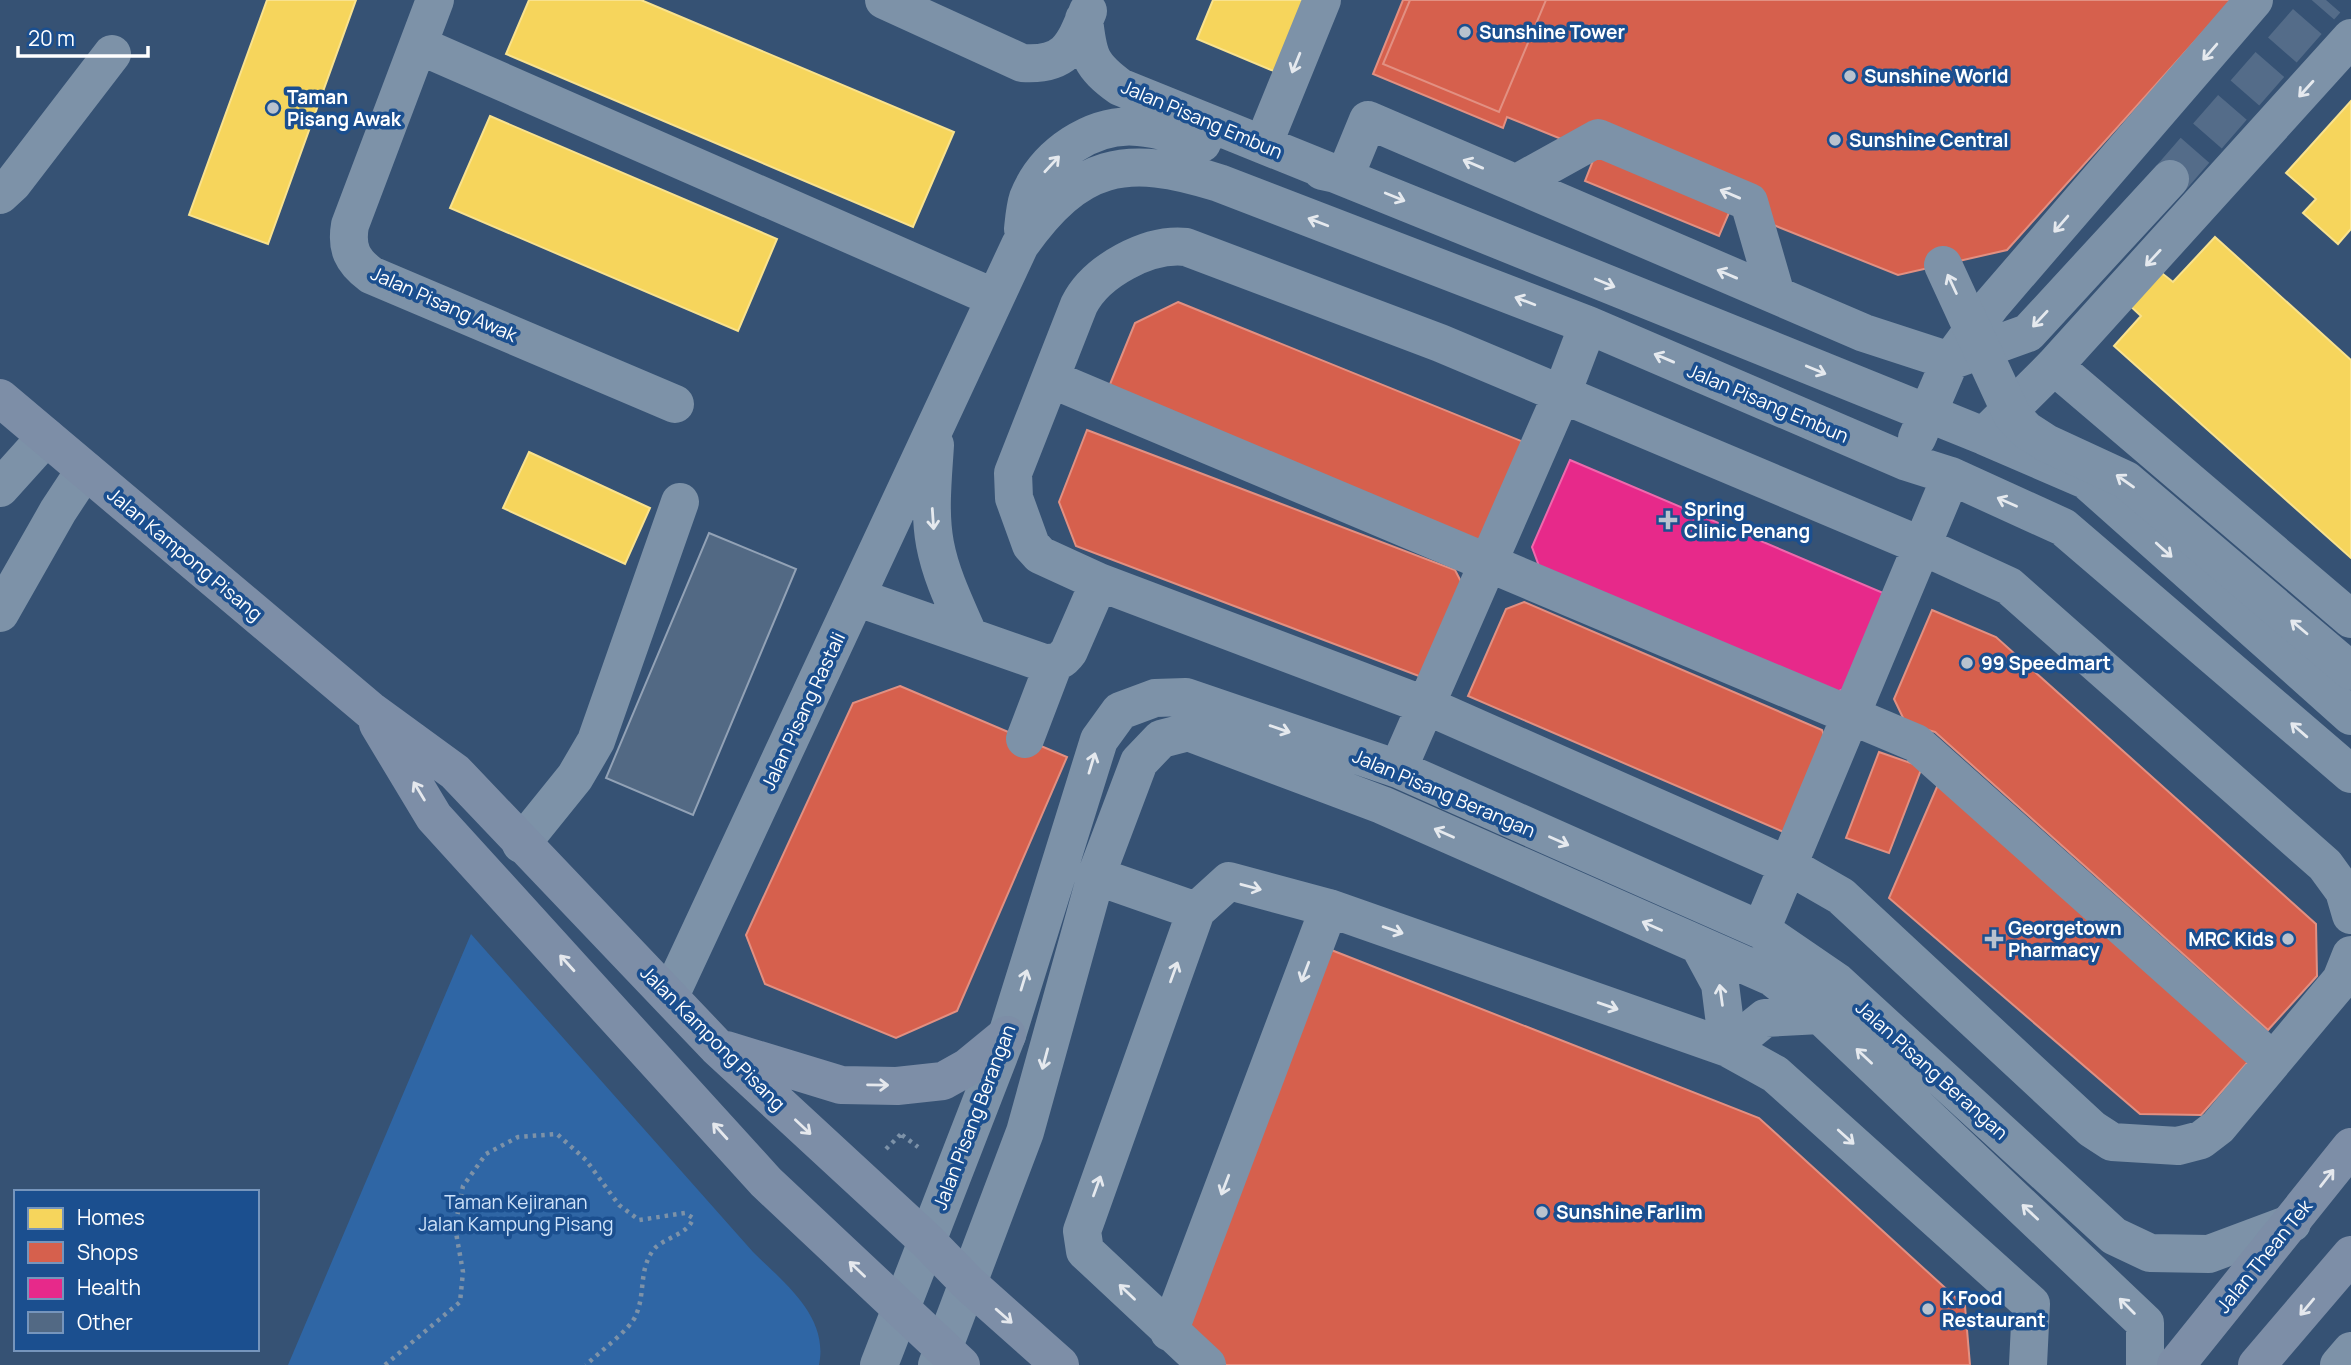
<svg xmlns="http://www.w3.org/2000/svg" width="2351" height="1365" font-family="Manrope,sans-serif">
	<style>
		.green { fill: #2f66a5 }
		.homes { fill: #f6d55c; stroke: #f9e28d; stroke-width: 2 }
		.shops { fill: #d6604d; stroke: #e29082; stroke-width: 2 }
		.health { fill: #e7298a; stroke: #ee69ad; stroke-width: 2 }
		.building { fill: #526984; stroke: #92a2b6; stroke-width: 2 }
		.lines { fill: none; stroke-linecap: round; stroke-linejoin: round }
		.minor-tunnel { stroke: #546c89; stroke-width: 38; stroke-dasharray: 38 19; stroke-linecap: butt }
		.path { stroke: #7d92a8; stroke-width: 4.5; stroke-dasharray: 3.5 5; stroke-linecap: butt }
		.minor { stroke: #7d92a8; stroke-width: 38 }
		.major { stroke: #7d8ea7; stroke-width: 38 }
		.minor-bridge { stroke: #7d92a8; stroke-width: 38 }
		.oneway { stroke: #e5e9ee }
		.oneway2 { stroke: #e5e8ed }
		.poi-dot { fill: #b9c2ce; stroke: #1b4f8f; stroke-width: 2.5 }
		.labels { text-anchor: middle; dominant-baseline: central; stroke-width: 7; stroke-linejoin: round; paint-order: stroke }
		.poi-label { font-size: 19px; font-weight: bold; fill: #fff; stroke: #1b4f8f; text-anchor: start }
		.street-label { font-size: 19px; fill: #fff; stroke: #1b4f8f }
		.park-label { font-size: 19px; fill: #cfe3fa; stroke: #1b4f8f }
	</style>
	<rect width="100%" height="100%" fill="#365274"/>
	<!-- green -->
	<path class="green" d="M471,934L753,1252C784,1283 829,1316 819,1365H288Z"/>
	<!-- homes -->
	<path class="homes" d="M267,0H356L268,244L189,215Z
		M529,0H641L954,132L913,227L506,54Z
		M1213,0H1306L1276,72L1197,39Z
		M1797,20L2061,133L2036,191L2022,184L1998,238L1749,131Z
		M2351,101V229L2338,244L2303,213L2316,199L2286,173Z
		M490,116L777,239L738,331L450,208Z
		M2215,237L2351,360V558L2114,346L2141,316L2127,303L2158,270L2173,282Z
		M529,452L650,508L625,564L503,508Z"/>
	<!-- shops -->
	<path class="shops" d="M1403,0H2232L2007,250L1898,275L1731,208L1719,236L1585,181L1596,153L1507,117L1503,128L1373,74Z
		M1410,0H1546L1499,112L1383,64Z
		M1178,302L1531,445L1495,533L1471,542L1106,394L1135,323Z
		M1087,430L1455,570L1467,593L1432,681L1076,546L1059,502Z
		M1524,602L1822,730L1830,752L1793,836L1468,696L1506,609Z
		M1932,610L1996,637L2316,924L2317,976L2268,1030L1935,732L1906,724L1894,699Z
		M900,686L1067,757L957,1011L896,1038L765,984L746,935L853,703Z
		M1879,752L1922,767L1889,853L1846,838Z
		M1940,780L2255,1054L2201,1115L2140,1114L1889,898Z
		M1316,944L1759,1118L1965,1306L1970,1365H1226L1183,1325Z"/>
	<!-- health -->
	<path class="health" d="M1570,460L1895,598L1859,682L1837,692L1539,566L1532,547Z"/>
	<!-- building -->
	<path class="building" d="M709,533L796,569L693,815L606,778Z"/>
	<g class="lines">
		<!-- minor-tunnel -->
		<path class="minor-tunnel" d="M2170,179L2326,0"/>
		<!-- path -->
		<path class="path" d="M902,1135L918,1147
			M886,1149L902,1133
			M385,1365L460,1302L463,1272L455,1227L463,1186L486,1154L518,1137L557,1134L586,1160L619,1205L639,1220L685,1213L693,1218C689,1234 666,1237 655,1248C638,1268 646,1292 636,1315C631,1329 598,1353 586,1365"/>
		<!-- minor -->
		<path class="minor" d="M435,0L350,225C346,248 352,261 371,275L675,404
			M884,0L1022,63C1065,66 1073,48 1088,11
			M1084,19C1088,56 1090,65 1120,87L1984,436L2086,480L2351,716
			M418,45L995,298
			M1263,145L1322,0
			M1322,171L1345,176L1368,120L1864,333L1950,361L2028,333L2170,179
			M1517,183L1598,138L1749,202L1776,295
			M0,195L13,183L112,54
			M1023,229C1024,219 1025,207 1028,198C1045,155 1093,122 1139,127C1161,129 1181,136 1202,143
			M2054,366L2351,619
			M1051,379L1916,743L2273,1061
			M1988,432L2054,366L2351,38
			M1917,438L1950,361L1992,304L2254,0
			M935,445C933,478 929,512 935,544C941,576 956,606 969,636
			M0,488L46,437
			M856,597L1044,663C1057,663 1062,661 1069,651L1099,582
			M0,613L58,511L85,470
			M1025,739L1054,663
			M1398,769L1561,396L1588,325
			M521,844L575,777L596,741L680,502
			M1096,876L1196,911
			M2351,915L2344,891L2325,865L2009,586L1922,546L1440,343L1186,247C1148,243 1096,271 1079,305L1013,473L1014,498L1031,545L1040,555L1099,582L1427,706L1787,865L1841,896L2092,1129L2112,1142L2178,1146L2201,1140L2218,1127L2341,980L2351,955
			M1761,930L1951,476
			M1700,947L1720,984L1728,1048
			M670,996L1020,245C1078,163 1125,153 1219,183L1588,325L1907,462L1951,476L2063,527L2351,774
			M1728,1048L1765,1018L1820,1015
			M1169,1332L1329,908
			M879,1365L1007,1035L1099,740L1120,711L1155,698L1186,697L1398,769L1761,930L1837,982L2114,1236L2150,1253L2209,1254L2292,1223
			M937,1365L1025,1132L1096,876L1139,762L1161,739L1188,732L1382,805L1772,977L1820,1015L2145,1323V1365
			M1207,1365L1085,1251L1082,1231L1196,911L1229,881L1329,908L1728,1048L1775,1074L2031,1304L2028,1365
			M2339,1365L2351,1351"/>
		<!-- major -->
		<path class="major" d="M0,398L370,710L455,772L717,1047L926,1240L969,1284L1060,1365
			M378,724L434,817L766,1182L961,1365
			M726,1050L841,1085L897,1086L943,1081L968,1067L1007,1035
			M2176,1365L2351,1147
			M2257,1365L2351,1255"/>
		<!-- minor-bridge -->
		<path class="minor-bridge" d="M1943,265L2012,415L2026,430L2046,443L2126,480L2351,671"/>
	</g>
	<!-- one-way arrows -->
	<defs><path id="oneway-shaft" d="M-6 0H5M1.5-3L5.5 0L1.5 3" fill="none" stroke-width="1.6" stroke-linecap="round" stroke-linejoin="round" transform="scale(1.75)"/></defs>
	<g class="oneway">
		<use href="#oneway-shaft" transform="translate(2210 52) rotate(131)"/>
		<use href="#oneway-shaft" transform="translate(1296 63) rotate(112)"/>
		<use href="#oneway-shaft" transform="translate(2306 89) rotate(132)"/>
		<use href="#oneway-shaft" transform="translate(1052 164) rotate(-47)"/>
		<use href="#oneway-shaft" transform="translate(1473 164) rotate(-157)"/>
		<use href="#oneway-shaft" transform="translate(1730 194) rotate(-157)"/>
		<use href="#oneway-shaft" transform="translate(1395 197) rotate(22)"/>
		<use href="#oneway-shaft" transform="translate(1318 222) rotate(-159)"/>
		<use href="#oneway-shaft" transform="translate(2061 224) rotate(131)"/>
		<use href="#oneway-shaft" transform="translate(2153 258) rotate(133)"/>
		<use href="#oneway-shaft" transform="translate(1727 274) rotate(-157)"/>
		<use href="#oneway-shaft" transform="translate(1605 283) rotate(22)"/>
		<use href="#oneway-shaft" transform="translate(1952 284) rotate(-115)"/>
		<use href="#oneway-shaft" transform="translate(1525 301) rotate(-159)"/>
		<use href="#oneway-shaft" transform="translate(2040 319) rotate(133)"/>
		<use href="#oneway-shaft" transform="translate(1664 358) rotate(-157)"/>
		<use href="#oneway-shaft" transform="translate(1816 370) rotate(22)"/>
		<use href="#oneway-shaft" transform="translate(2125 481) rotate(-145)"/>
		<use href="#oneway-shaft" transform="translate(2007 502) rotate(-156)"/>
		<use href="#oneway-shaft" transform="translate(933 519) rotate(86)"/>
		<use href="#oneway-shaft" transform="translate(2164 550) rotate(42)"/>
		<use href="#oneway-shaft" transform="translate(2299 627) rotate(-140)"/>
		<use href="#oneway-shaft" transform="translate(1280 729) rotate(19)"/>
		<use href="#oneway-shaft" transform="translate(2299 730) rotate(-139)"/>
		<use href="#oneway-shaft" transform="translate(1092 763) rotate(-73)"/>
		<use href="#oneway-shaft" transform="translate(1444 833) rotate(-156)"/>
		<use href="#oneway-shaft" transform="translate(1559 841) rotate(24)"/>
		<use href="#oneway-shaft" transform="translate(1251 887) rotate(15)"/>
		<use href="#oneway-shaft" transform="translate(1652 926) rotate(-156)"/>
		<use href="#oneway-shaft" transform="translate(1393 930) rotate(19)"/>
		<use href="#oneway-shaft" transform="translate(1174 972) rotate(-70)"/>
		<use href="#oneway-shaft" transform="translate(1305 972) rotate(111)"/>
		<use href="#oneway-shaft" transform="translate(1024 980) rotate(-73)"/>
		<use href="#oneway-shaft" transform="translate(1721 995) rotate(-98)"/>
		<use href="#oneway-shaft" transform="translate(1608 1006) rotate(19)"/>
		<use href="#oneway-shaft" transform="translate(1864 1056) rotate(-137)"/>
		<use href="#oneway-shaft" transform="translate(1045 1059) rotate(105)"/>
		<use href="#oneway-shaft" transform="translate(1846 1137) rotate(42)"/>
		<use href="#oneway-shaft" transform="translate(1225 1185) rotate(111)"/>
		<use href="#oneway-shaft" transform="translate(1097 1186) rotate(-70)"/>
		<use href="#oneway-shaft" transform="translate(2030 1212) rotate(-137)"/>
		<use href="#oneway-shaft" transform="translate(1127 1292) rotate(-136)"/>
		<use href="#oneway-shaft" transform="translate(2127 1306) rotate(-135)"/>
	</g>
	<g class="oneway2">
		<use href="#oneway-shaft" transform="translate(419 791) rotate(-121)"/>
		<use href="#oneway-shaft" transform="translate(567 963) rotate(-132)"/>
		<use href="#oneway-shaft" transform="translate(878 1085) rotate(1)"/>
		<use href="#oneway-shaft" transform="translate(803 1127) rotate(43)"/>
		<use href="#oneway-shaft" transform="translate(720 1131) rotate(-132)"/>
		<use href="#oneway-shaft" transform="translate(2327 1178) rotate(-52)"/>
		<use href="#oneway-shaft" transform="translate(857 1269) rotate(-136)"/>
		<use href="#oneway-shaft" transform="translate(2307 1307) rotate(130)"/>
		<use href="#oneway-shaft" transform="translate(1004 1316) rotate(41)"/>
	</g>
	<!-- markers -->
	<g class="poi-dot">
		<circle cx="1465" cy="32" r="7"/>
		<circle cx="1850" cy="76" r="7"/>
		<circle cx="273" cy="108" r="7"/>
		<circle cx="1835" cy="140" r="7"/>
		<path d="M1664.5 509.5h7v7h7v7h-7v7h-7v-7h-7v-7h7z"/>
		<circle cx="1967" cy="663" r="7"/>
		<path d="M1990.5 928.5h7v7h7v7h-7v7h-7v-7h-7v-7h7z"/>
		<circle cx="2288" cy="939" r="7"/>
		<circle cx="1542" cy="1212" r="7"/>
		<circle cx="1928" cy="1309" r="7"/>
	</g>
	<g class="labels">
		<!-- poi labels -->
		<g class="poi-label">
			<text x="1479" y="32">Sunshine Tower</text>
			<text x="1864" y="76">Sunshine World</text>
			<text x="287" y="97">Taman<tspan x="287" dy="22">Pisang Awak</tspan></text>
			<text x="1849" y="140">Sunshine Central</text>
			<text x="1684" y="509">Spring<tspan x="1684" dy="22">Clinic Penang</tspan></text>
			<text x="1981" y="663">99 Speedmart</text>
			<text x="2008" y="928">Georgetown<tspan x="2008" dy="22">Pharmacy</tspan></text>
			<text x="2274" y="939" text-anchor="end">MRC Kids</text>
			<text x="1556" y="1212">Sunshine Farlim</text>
			<text x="1942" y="1298">K Food<tspan x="1942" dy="22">Restaurant</tspan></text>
		</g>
		<!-- street labels -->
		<g class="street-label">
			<text transform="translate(1202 119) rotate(23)">Jalan Pisang Embun</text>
			<text transform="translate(444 304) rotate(24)">Jalan Pisang Awak</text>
			<text transform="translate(1768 403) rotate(23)">Jalan Pisang Embun</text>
			<text transform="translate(185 554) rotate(40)">Jalan Kampong Pisang</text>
			<text transform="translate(803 711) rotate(-65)">Jalan Pisang Rastali</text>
			<text transform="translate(1444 793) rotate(23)">Jalan Pisang Berangan</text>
			<text transform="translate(713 1038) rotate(45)">Jalan Kampong Pisang</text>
			<text transform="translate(1932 1070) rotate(42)">Jalan Pisang Berangan</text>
			<text transform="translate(974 1117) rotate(-69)">Jalan Pisang Berangan</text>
			<text transform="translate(2264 1256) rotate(-51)">Jalan Thean Tek</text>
		</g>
		<!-- park labels -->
		<g class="park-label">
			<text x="516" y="1202">Taman Kejiranan<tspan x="516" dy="22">Jalan Kampung Pisang</tspan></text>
		</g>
	</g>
	<!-- legend -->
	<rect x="14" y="1190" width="245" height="161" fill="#1b4f8f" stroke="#7695bc" stroke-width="2"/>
	<rect x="28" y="1208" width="35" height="21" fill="#f6d55c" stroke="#7695bc" stroke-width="2"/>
	<text x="77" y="1225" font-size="21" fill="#ffffff">Homes</text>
	<rect x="28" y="1242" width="35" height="21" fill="#d6604d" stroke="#7695bc" stroke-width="2"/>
	<text x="77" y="1260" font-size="21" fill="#ffffff">Shops</text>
	<rect x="28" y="1278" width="35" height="21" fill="#e7298a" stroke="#7695bc" stroke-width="2"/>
	<text x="77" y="1295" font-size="21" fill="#ffffff">Health</text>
	<rect x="28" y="1312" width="35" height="21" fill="#526984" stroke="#7695bc" stroke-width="2"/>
	<text x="77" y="1330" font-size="21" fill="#ffffff">Other</text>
	<!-- scale -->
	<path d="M18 46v10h130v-10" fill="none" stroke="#ffffff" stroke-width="3.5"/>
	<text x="28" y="46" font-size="21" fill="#ffffff" stroke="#1b4f8f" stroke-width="5" paint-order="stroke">20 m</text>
</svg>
